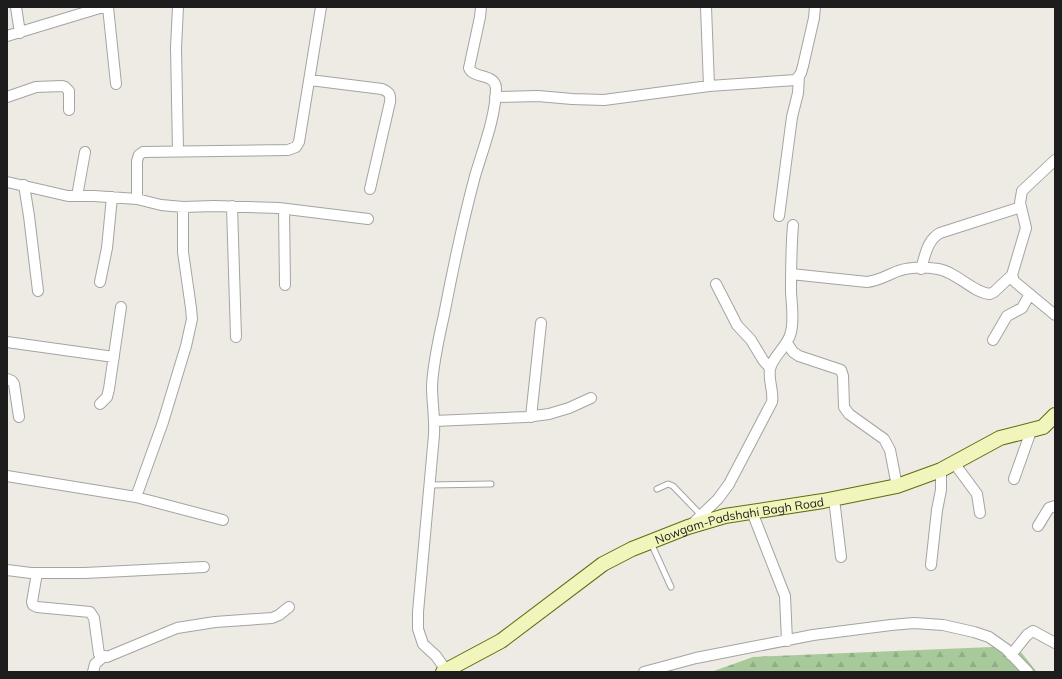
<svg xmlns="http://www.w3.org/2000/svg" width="1062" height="679" font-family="Mulish,sans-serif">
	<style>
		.forest { fill: url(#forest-firs) }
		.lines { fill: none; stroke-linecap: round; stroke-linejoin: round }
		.lane-casing { stroke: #a4a4a4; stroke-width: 7 }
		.street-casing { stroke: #a4a4a4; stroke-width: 12 }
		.secondary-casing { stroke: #606d0c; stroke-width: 16 }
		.lane { stroke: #fff; stroke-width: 5 }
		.street { stroke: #fff; stroke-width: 10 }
		.secondary { stroke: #f1f5bb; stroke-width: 14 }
		.labels { text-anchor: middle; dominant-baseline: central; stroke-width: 3.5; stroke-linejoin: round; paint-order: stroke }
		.street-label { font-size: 12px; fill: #1d1d1d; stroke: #fff }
	</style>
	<defs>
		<pattern id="forest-firs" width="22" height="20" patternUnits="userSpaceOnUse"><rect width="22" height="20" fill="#a8ca9b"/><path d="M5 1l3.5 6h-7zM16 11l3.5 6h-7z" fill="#90ad85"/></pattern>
	</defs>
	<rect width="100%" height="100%" fill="#eeebe4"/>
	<!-- forest -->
	<path class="forest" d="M1016,646L1037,672H711L753,657Z"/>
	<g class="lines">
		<defs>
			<path id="lane" d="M429,485L491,484
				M657,489L668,484L673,486L701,515
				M651,543L671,587"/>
			<path id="street" d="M16,7L20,33
				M108,7L116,84
				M178,7L176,48L178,151
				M706,7L709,86
				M7,36L103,7
				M310,80L382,89C389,92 391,94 390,102L370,189
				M7,97L36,87L62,86L65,87L69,91V110
				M495,97L538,96L572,99L604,100L709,86L796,80L801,73L803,66L814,18L815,7
				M1055,160L1022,191L1020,203L1026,228L1012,275L1014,281L1055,315
				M7,182L68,196H94L137,199L161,205L183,207L214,206L279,208L368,219
				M24,185L29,216L38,291
				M77,196L85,152
				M137,199V161L139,155L143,152L288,150L296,147L299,142L321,7
				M232,206L236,337
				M284,209L285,285
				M779,216L792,117L798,93L799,76
				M921,269C925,256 927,240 940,233L1021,207
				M791,274L867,282C878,281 888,275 898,271C910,267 926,267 938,269C957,272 973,293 990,294L994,292L1012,275
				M100,282L107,248L112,197
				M716,284L737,325L751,340L763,360L770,368
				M993,340L1007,316L1022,308L1030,294
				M7,342L114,357
				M787,343L793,352L799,356L841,370L843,376L844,407L849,414L884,439L890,450L897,486
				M7,379L12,381L14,384L19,417
				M100,404L107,397L109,389L121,307
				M531,417L541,323
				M434,421L526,417L549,414L569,408L591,398
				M954,463L977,494L980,513
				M7,476L136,497L223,520
				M1014,479L1031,431
				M136,497L163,422L186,346L192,319L191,308L183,252V207
				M834,499L841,557
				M752,512L785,596L787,641
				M690,526L718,499L729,484L772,402C774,391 768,381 770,369C773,355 788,347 791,332C794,320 792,305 791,293C791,270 791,248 793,225
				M1038,526L1049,508L1055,506
				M931,565L937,510L941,490V470
				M7,570L31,573H85L204,567
				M37,573L32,602L33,605L37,607L90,612L94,618L99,654L107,657L177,628L215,622L272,618L279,615L289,607
				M1011,655L1027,635L1033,631L1055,643
				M446,670L436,656L423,644L418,629V612C423,553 429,494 434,435C435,418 432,402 432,386C433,363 439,337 444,315C453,268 463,221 475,176C483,149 496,116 496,88C495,73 473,79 469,68L480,17L481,7
				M93,672L95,664L103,657
				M644,672L696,658L813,635L891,625L914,623L943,625L974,632L989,637L1006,649L1028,672"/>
			<g id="secondary">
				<path id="s1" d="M443,672L501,641L603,564L632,549L688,527L725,516L823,501L897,486L941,470L1000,438L1043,427L1055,415"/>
			</g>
		</defs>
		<!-- lane casing -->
		<use href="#lane" class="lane-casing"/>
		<!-- street casing -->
		<use href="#street" class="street-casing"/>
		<!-- secondary casing -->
		<use href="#secondary" class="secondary-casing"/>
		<!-- lane -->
		<use href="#lane" class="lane"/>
		<!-- street -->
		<use href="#street" class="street"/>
		<!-- secondary -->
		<use href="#secondary" class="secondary"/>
	</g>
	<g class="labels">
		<!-- street labels -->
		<g class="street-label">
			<text stroke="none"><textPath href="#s1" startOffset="338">Nowgam-Padshahi Bagh Road</textPath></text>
		</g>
	</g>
	<!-- border -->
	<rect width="1062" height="679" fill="none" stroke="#1d1d1d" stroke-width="16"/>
</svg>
